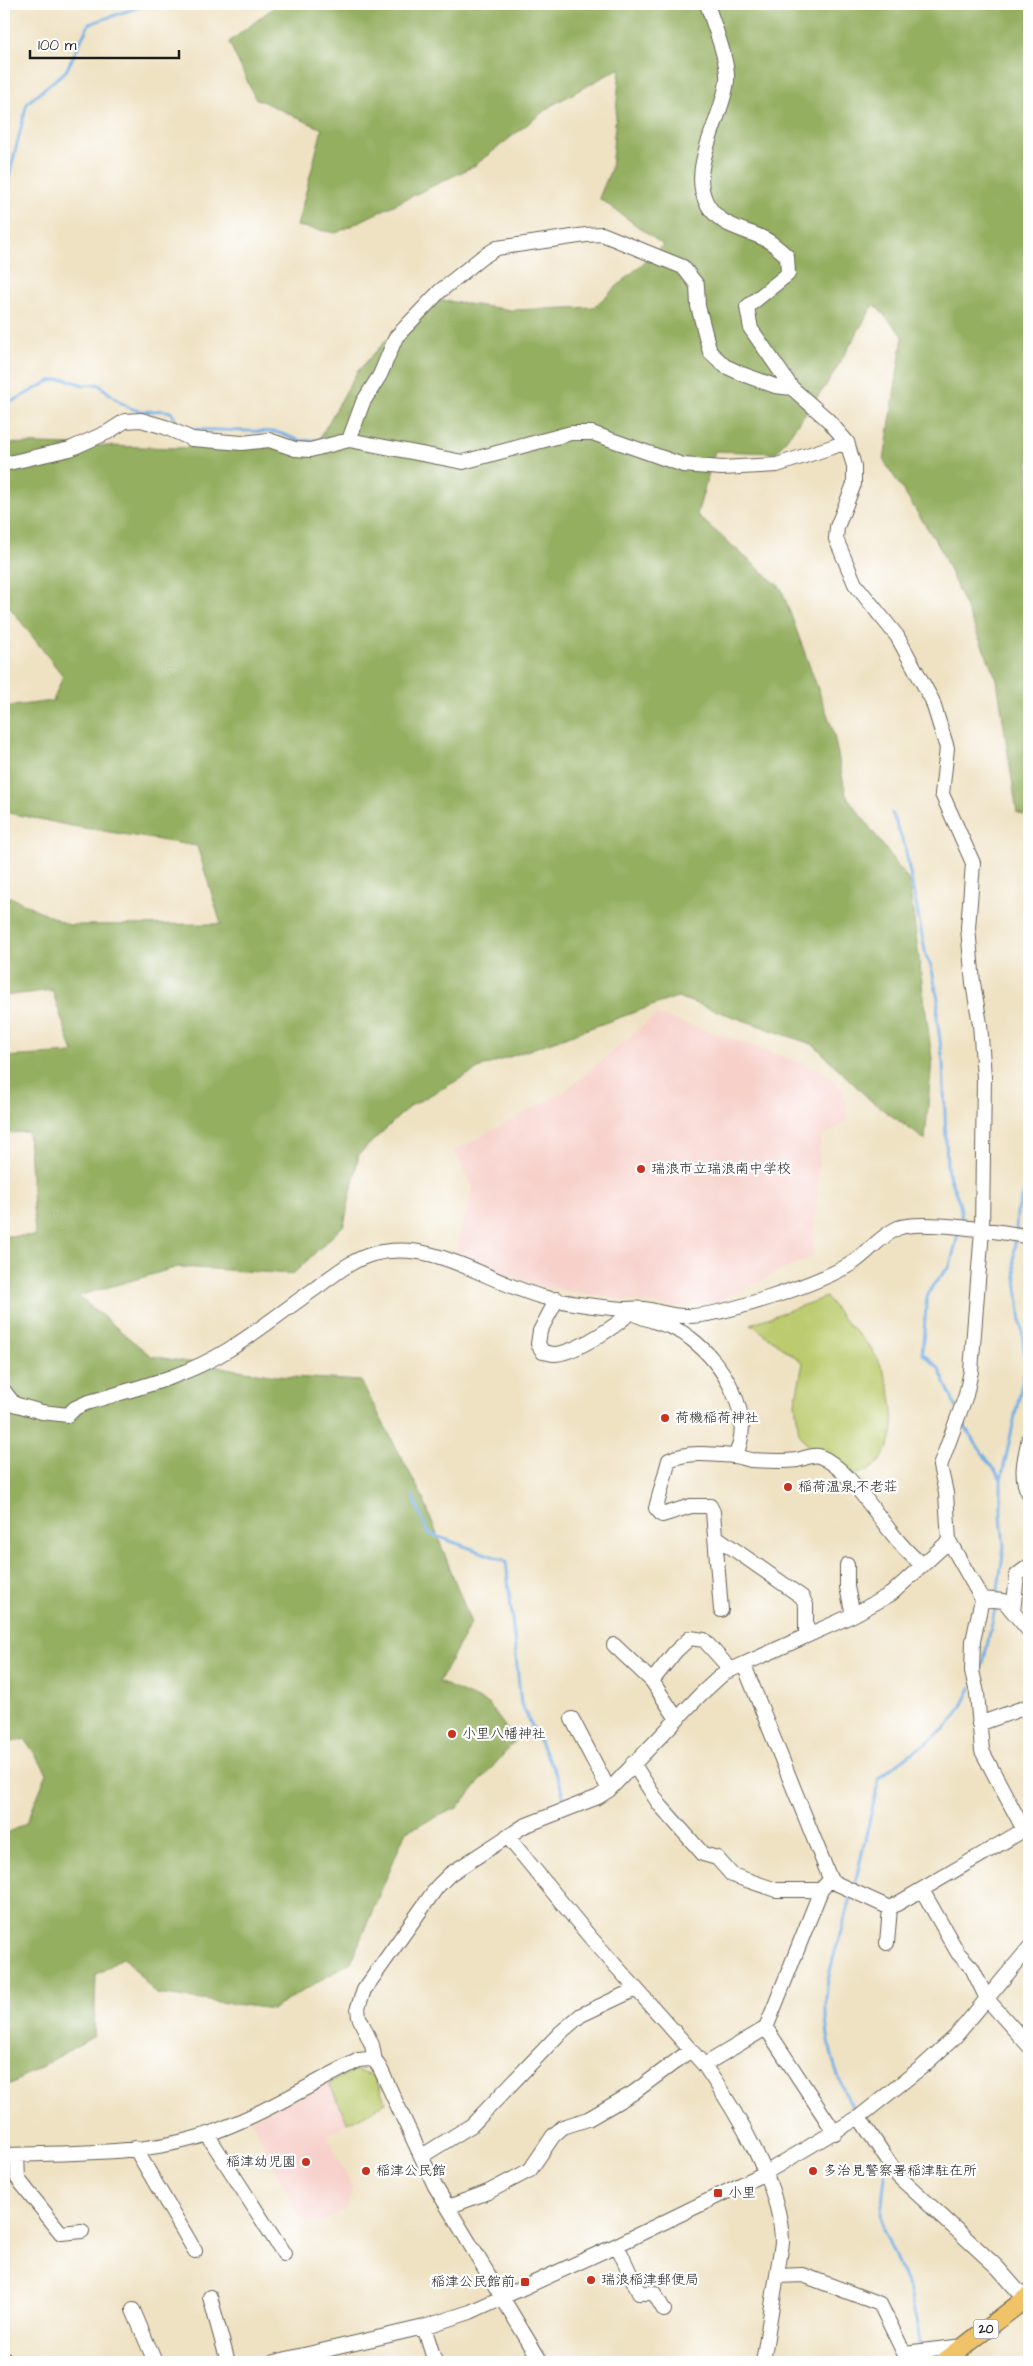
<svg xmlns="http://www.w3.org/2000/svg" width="1033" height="2366" font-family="'Architects Daughter','Klee One',sans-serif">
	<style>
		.built { fill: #f7d0ca }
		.green { fill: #bbcb6d; stroke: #6c7444 }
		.forest { fill: #94af60; stroke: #58663e }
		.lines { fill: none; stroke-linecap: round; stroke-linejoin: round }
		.stream { stroke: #73afe4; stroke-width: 3 }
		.minor-casing { stroke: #666156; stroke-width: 16 }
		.major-casing { stroke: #666156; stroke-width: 20 }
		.minor { stroke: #fff; stroke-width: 14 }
		.major { stroke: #f0c369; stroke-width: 18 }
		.poi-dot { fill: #c8321e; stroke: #fff; stroke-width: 2 }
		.labels { text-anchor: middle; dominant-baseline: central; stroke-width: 4.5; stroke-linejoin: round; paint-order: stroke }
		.shield { fill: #fff; stroke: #606060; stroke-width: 1 }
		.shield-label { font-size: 12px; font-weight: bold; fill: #1c1c1c }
		.poi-label { font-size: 14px; fill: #1c1c1c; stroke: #fff; text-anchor: start }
	</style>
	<rect width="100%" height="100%" fill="#fff"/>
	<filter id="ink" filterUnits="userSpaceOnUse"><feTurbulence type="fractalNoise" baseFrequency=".02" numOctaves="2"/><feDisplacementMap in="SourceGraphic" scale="10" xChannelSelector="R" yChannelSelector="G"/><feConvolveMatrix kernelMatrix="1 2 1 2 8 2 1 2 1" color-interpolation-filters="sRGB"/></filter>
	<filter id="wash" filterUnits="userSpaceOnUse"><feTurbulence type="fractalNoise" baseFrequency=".0096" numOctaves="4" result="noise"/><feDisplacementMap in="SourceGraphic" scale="20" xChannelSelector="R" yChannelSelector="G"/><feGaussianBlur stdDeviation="1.12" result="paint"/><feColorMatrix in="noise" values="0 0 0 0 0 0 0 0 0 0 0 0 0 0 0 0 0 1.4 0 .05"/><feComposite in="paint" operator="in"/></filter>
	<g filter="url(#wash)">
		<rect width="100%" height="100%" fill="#efe2c3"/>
		<!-- built -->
		<path class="built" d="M657,1014L820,1069L842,1089L849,1120L821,1137L813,1256L712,1304L673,1307L537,1286L455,1252L473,1187L454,1151L565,1091Z
			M329,2083L348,2123L327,2135L353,2189L346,2209L317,2224L301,2220L251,2119Z"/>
		<!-- green -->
		<path class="green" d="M826,1297C833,1306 840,1316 848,1324C854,1331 863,1338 869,1346C893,1376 909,1445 869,1470C865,1473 856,1473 851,1475L837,1462L807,1445L799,1433L795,1403L803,1363L751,1324Z
			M355,2070L375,2077L386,2103L348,2123L329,2083Z"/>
		<!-- forest -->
		<path class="forest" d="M278,4H1029V817L1017,813L997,680L940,548L884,461L903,336L874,304L829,381L776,453L715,451L697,515L781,588L833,730L846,795L909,881L932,1059L925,1140L871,1101L814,1045L677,997L484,1066L410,1106L359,1154L344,1225L293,1274L178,1267L78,1296L151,1356L276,1376L361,1381L423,1498L471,1623L439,1682L489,1704L515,1741L457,1808L406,1831L351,1962L273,2009L156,1994L124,1957L96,1975L94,2036L13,2083L4,2086V1835L27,1822L47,1773L25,1739L4,1744V1236H35L28,1132L4,1133V1057L73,1053L52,990L4,996V894L69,925L221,924L197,846L72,826L4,812V707L53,701L63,676L4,600V443L176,448L318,441L357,372L425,298L511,310L594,307L663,245L599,198L611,169L620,68L552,105L474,166L336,233L297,226L322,129L255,98L229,42Z"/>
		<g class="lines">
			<!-- stream -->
			<path class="stream" d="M4,197L27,103L66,71L89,24L148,4
				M4,403L15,400L50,381L65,379L83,385L98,384C111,394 122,407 139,411C149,413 158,408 171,412L178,423L187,429L276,432L301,441L328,439
				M892,813L905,847L926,956L931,966L938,999L937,1018L943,1063L947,1167C950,1187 964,1201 961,1222
				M1016,1230L1017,1213L1029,1178
				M956,1407L938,1367L922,1353L927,1297L933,1285L950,1266L959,1231
				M962,1420C972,1442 988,1459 1001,1479
				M413,1496L428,1533L506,1561L521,1704L558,1778L566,1805
				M997,1596L1004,1547L1001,1516V1480L1026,1365L1014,1260L1015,1239
				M978,1676L983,1664L996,1605
				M667,1800L685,1823
				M854,1888L879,1779C898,1760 923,1748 943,1730C956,1719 964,1703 971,1688
				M852,1894C844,1924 832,1956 827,1986C822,2028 833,2079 857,2114
				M886,2167L881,2213L883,2229L910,2291L921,2346
				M923,2355L925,2362"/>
		</g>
	</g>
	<g filter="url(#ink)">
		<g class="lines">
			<defs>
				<path id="minor" d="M707,4C713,23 729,62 727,81C723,121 677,182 718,217C730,228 748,231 763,238C772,242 779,249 787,256L788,274L747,307L751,329L792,388L828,420L847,442L854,466V484L837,527L836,539L855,584L897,636L932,700L947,748L942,794L973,863L968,928L973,983L980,1024L984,1077L982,1230L971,1371L966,1395L940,1466L946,1493L949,1541L982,1599L973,1641L972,1671L977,1693L982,1751L1024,1830
					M349,440L363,402L380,375L396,337L440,291L481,258L497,248L586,235L602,234L683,267L697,285L698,306L710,352L725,366L742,374L775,386L792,388
					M4,464L70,449L108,432L125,421L141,420L165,427L192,439L242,443L269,440L295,449L310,450L349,440L463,462L571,433H592L683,465L722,468L777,465L847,442
					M557,1299L540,1331L538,1344L543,1352C546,1352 551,1354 554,1354C573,1354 622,1324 632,1309
					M637,1315C655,1323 674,1325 690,1338C723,1363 756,1415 735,1456
					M4,1391L14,1404L42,1412L68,1415L75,1408L86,1403C136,1388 183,1378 228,1350C259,1331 287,1308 316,1288C334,1275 351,1260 373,1254C434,1238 486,1282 543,1297C567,1303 599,1307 624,1309C631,1309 637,1308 644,1309C658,1311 671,1316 684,1316C719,1318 823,1282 854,1262C869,1252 880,1236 898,1228C918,1219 1005,1232 1029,1237
					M1029,1438C1025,1457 1019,1477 1029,1494
					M715,1536L721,1610
					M847,1565V1587L853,1615
					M982,1599L1004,1601L1029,1631
					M1013,1612L1017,1575L1029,1566
					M806,1635V1605L802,1597L715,1536L713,1512L710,1506H691L662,1515L656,1508L669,1460C688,1451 712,1454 733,1456C739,1456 745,1459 751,1460C766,1461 783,1462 797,1460C804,1459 812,1454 819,1456C855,1469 888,1541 923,1565
					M614,1645L652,1681
					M744,1665L831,1881L890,1908L1029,1827
					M572,1719L609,1790
					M677,1719L652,1681L675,1652L690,1638L704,1640L731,1670
					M979,1724L1029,1706
					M633,1763L659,1804L703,1854L717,1858L732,1875L776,1890H821
					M507,1836L590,1937L704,2065C736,2111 782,2187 782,2243L763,2362
					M922,1890L958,1953L972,1968L987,1999L1029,2046
					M887,1943L890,1908
					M766,2028L835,2133
					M704,2065L766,2028L821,1890L827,1883
					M859,2117L898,2176L997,2267L1025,2299L1029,2309
					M207,2134L284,2254
					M135,2148L195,2251
					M4,2155C68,2153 147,2155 208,2134C260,2116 309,2085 359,2060L369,2059L375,2061
					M17,2155L18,2179L61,2233L82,2231
					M422,2156L472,2125L560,2033L581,2015L636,1989
					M448,2207L488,2192L530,2170L553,2136L563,2127L588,2119L633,2093L691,2050
					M617,2245L639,2293H654L664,2310
					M777,2276L803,2275L880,2304L904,2353L965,2346
					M210,2297L228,2362
					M133,2310L155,2362
					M424,2327L435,2362
					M274,2362L424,2327L470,2312L617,2245L765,2173L859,2117L922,2067L955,2037L1029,1948
					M541,2362L435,2186L380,2068L375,2061L372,2045L359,2017L358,2007L364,1990L437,1887L450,1874L524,1826L598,1797L609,1790L701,1694L724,1673L853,1615L891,1594L949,1541"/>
				<path id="major" d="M4,2361L5,2362
					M944,2362L1029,2296"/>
			</defs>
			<!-- minor casing -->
			<use href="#minor" class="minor-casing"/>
			<!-- major casing -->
			<use href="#major" class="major-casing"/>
			<!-- minor -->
			<use href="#minor" class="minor"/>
			<!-- major -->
			<use href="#major" class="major"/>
		</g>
	</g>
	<!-- markers -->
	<g class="poi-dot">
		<circle cx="641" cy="1169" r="5"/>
		<circle cx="665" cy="1418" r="5"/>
		<circle cx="788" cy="1487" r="5"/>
		<circle cx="452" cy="1734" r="5"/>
		<circle cx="306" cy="2162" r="5"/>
		<circle cx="366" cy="2171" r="5"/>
		<circle cx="813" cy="2171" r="5"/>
		<rect x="713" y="2188" width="10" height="10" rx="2.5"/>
		<circle cx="591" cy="2280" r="5"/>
		<rect x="520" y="2277" width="10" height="10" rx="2.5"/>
	</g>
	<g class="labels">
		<!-- shield labels -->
		<rect class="shield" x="973.5" y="2319.5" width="25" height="19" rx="4"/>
		<g class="shield-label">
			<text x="986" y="2329">20</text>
		</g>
		<!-- poi labels -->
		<g class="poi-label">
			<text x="651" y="1169">瑞浪市立瑞浪南中学校</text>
			<text x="675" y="1418">荷機稲荷神社</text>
			<text x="798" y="1487">稲荷温泉;不老荘</text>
			<text x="462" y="1734">小里八幡神社</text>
			<text x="296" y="2162" text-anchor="end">稲津幼児園</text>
			<text x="376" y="2171">稲津公民館</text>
			<text x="823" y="2171">多治見警察署稲津駐在所</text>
			<text x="728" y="2193">小里</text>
			<text x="601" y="2280">瑞浪稲津郵便局</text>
			<text x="515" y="2282" text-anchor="end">稲津公民館前</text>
		</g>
	</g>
	<!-- margin -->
	<rect width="1033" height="2366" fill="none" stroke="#fff" stroke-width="20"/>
	<!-- scale -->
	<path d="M30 50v8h149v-8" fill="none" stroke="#1c1c1c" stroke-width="2.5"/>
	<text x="38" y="50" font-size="15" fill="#1c1c1c" stroke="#ffffff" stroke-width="4" paint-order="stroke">100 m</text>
</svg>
